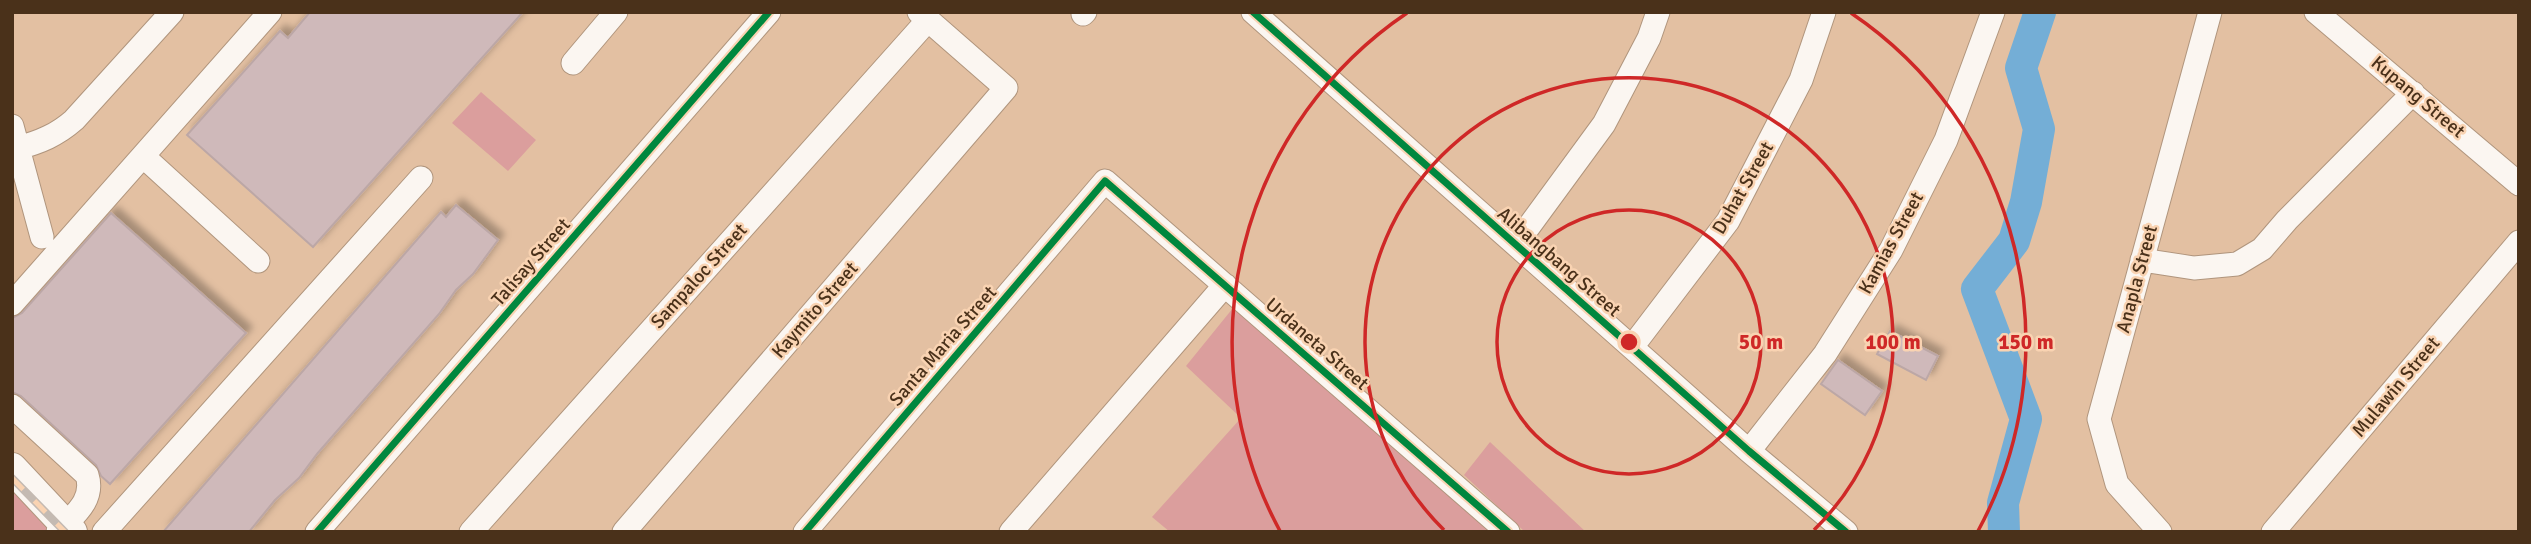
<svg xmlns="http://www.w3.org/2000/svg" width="2531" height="544" font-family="Signika,sans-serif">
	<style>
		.green { fill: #db9e9d }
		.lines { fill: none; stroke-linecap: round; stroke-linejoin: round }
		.river { stroke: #74aed6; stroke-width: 32 }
		.building { fill: #cfb9ba; stroke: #bca7a6; stroke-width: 2; filter: url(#shadow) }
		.minor-casing { stroke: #b0957d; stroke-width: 25 }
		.major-casing { stroke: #b0957d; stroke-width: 32 }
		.minor { stroke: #fbf6f1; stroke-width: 23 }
		.major { stroke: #fbf6f1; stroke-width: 30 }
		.rail-casing { stroke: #c4bab2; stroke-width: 8 }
		.rail { stroke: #f9d3b2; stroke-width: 5; stroke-dasharray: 16; stroke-linecap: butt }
		.cycleway-casing { stroke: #f9d3b2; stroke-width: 11 }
		.cycleway { stroke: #00873e; stroke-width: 7 }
		.ring { fill: none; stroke: #cf2827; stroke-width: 3.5 }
		.labels { text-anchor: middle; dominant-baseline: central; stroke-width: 5; stroke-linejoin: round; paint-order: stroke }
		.street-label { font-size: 19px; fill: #4a311a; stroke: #f9d3b2 }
		.centre { fill: #cf2827; stroke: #f9d3b2; stroke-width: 3.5 }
		.ring-label { font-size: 21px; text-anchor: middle; font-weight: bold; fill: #cf2827; stroke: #f9d3b2; stroke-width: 5; stroke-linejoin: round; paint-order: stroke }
	</style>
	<defs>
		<filter id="shadow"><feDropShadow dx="6" dy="-6" stdDeviation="3.5" flood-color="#0004"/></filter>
	</defs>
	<rect width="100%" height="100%" fill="#e3c0a2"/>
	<!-- green -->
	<path class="green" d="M481,92L536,140L508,171L452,123Z
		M1233,308L1497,532H1170L1152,517L1241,418L1186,366Z
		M1490,442L1586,532H1525L1464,475Z
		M12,486L58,532H12Z"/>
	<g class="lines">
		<!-- river -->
		<path class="river" d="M2004,532L2003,503L2026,419L1977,289L2014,241L2026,202L2039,129L2021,68L2040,12"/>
	</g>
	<!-- building -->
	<path class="building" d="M310,12H523L313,247L187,135L280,31L288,38Z
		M456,205L498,240L473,274L456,290L439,314L317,454L299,478L275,500L249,532H163L441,212L446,217Z
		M111,213L246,333L110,484L101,476L96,465L21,396L12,392V318L22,313Z
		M1890,331L1938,356L1926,380L1877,354Z
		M1838,360L1882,391L1865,415L1821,384Z"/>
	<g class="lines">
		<defs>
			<path id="minor" d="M1253,12L1749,451L1846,532
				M2316,12L2519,184
				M1083,14L1085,12
				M573,63L616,12
				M12,126L42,237
				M18,148C40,142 57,135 74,120L172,12
				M144,157L258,261
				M1516,244L1604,124L1649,38L1658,12
				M2142,260L2194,268L2237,264L2262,249L2287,220L2413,93
				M12,304L270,12
				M1632,347L1728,221L1801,80L1824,12
				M12,406L87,475C95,500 74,515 58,532
				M1749,451L1825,354L1891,250L1946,140L1993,12
				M104,532L421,178
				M317,532L769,12
				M471,532L928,20
				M624,532L1006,88L919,12
				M805,532L1105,181L1508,532
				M1011,532L1225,285
				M2160,532L2117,484L2099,419L2210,12
				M2273,532L2519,242"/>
			<path id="major" d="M12,468L72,532"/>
		</defs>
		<!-- minor casing -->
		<use href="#minor" class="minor-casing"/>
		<!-- major casing -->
		<use href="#major" class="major-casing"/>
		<!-- minor -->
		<use href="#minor" class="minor"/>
		<!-- major -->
		<use href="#major" class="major"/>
		<defs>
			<path id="rail" d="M12,478L65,532"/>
		</defs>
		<!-- rail casing -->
		<use href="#rail" class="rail-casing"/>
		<!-- rail -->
		<use href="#rail" class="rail"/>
		<defs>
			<path id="cycleway" d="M1253,12L1749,451L1846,532
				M317,532L769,12
				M805,532L1105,181L1508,532"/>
		</defs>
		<!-- cycleway casing -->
		<use href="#cycleway" class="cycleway-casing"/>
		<!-- cycleway -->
		<use href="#cycleway" class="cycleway"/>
	</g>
	<!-- distance rings -->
	<g class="ring">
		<circle cx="1629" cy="342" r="132"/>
		<path d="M1444 530A264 264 0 1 1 1814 530"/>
		<path d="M1280 531A397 397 0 0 1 1407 13M1851 13A397 397 0 0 1 1978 531"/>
	</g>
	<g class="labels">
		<!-- street labels -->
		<g class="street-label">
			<text transform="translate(2418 97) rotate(40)">Kupang Street</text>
			<text transform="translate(1743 188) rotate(-60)">Duhat Street</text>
			<text transform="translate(1891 243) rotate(-61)">Kamias Street</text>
			<text transform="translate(531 262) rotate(-49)">Talisay Street</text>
			<text transform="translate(1559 262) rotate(41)">Alibangbang Street</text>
			<text transform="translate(699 276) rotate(-48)">Sampaloc Street</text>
			<text transform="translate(2137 279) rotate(-75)">Anapla Street</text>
			<text transform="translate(815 310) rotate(-49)">Kaymito Street</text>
			<text transform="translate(1317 344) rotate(41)">Urdaneta Street</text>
			<text transform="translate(943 346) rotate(-49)">Santa Maria Street</text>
			<text transform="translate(2396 387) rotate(-50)">Mulawin Street</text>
		</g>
	</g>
	<circle cx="1629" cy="342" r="10" class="centre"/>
	<g class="ring-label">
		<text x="1761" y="349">50 m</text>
		<text x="1893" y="349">100 m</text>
		<text x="2026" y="349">150 m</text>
	</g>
	<!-- border -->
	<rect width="2531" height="544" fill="none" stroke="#4a311a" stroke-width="28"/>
</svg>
